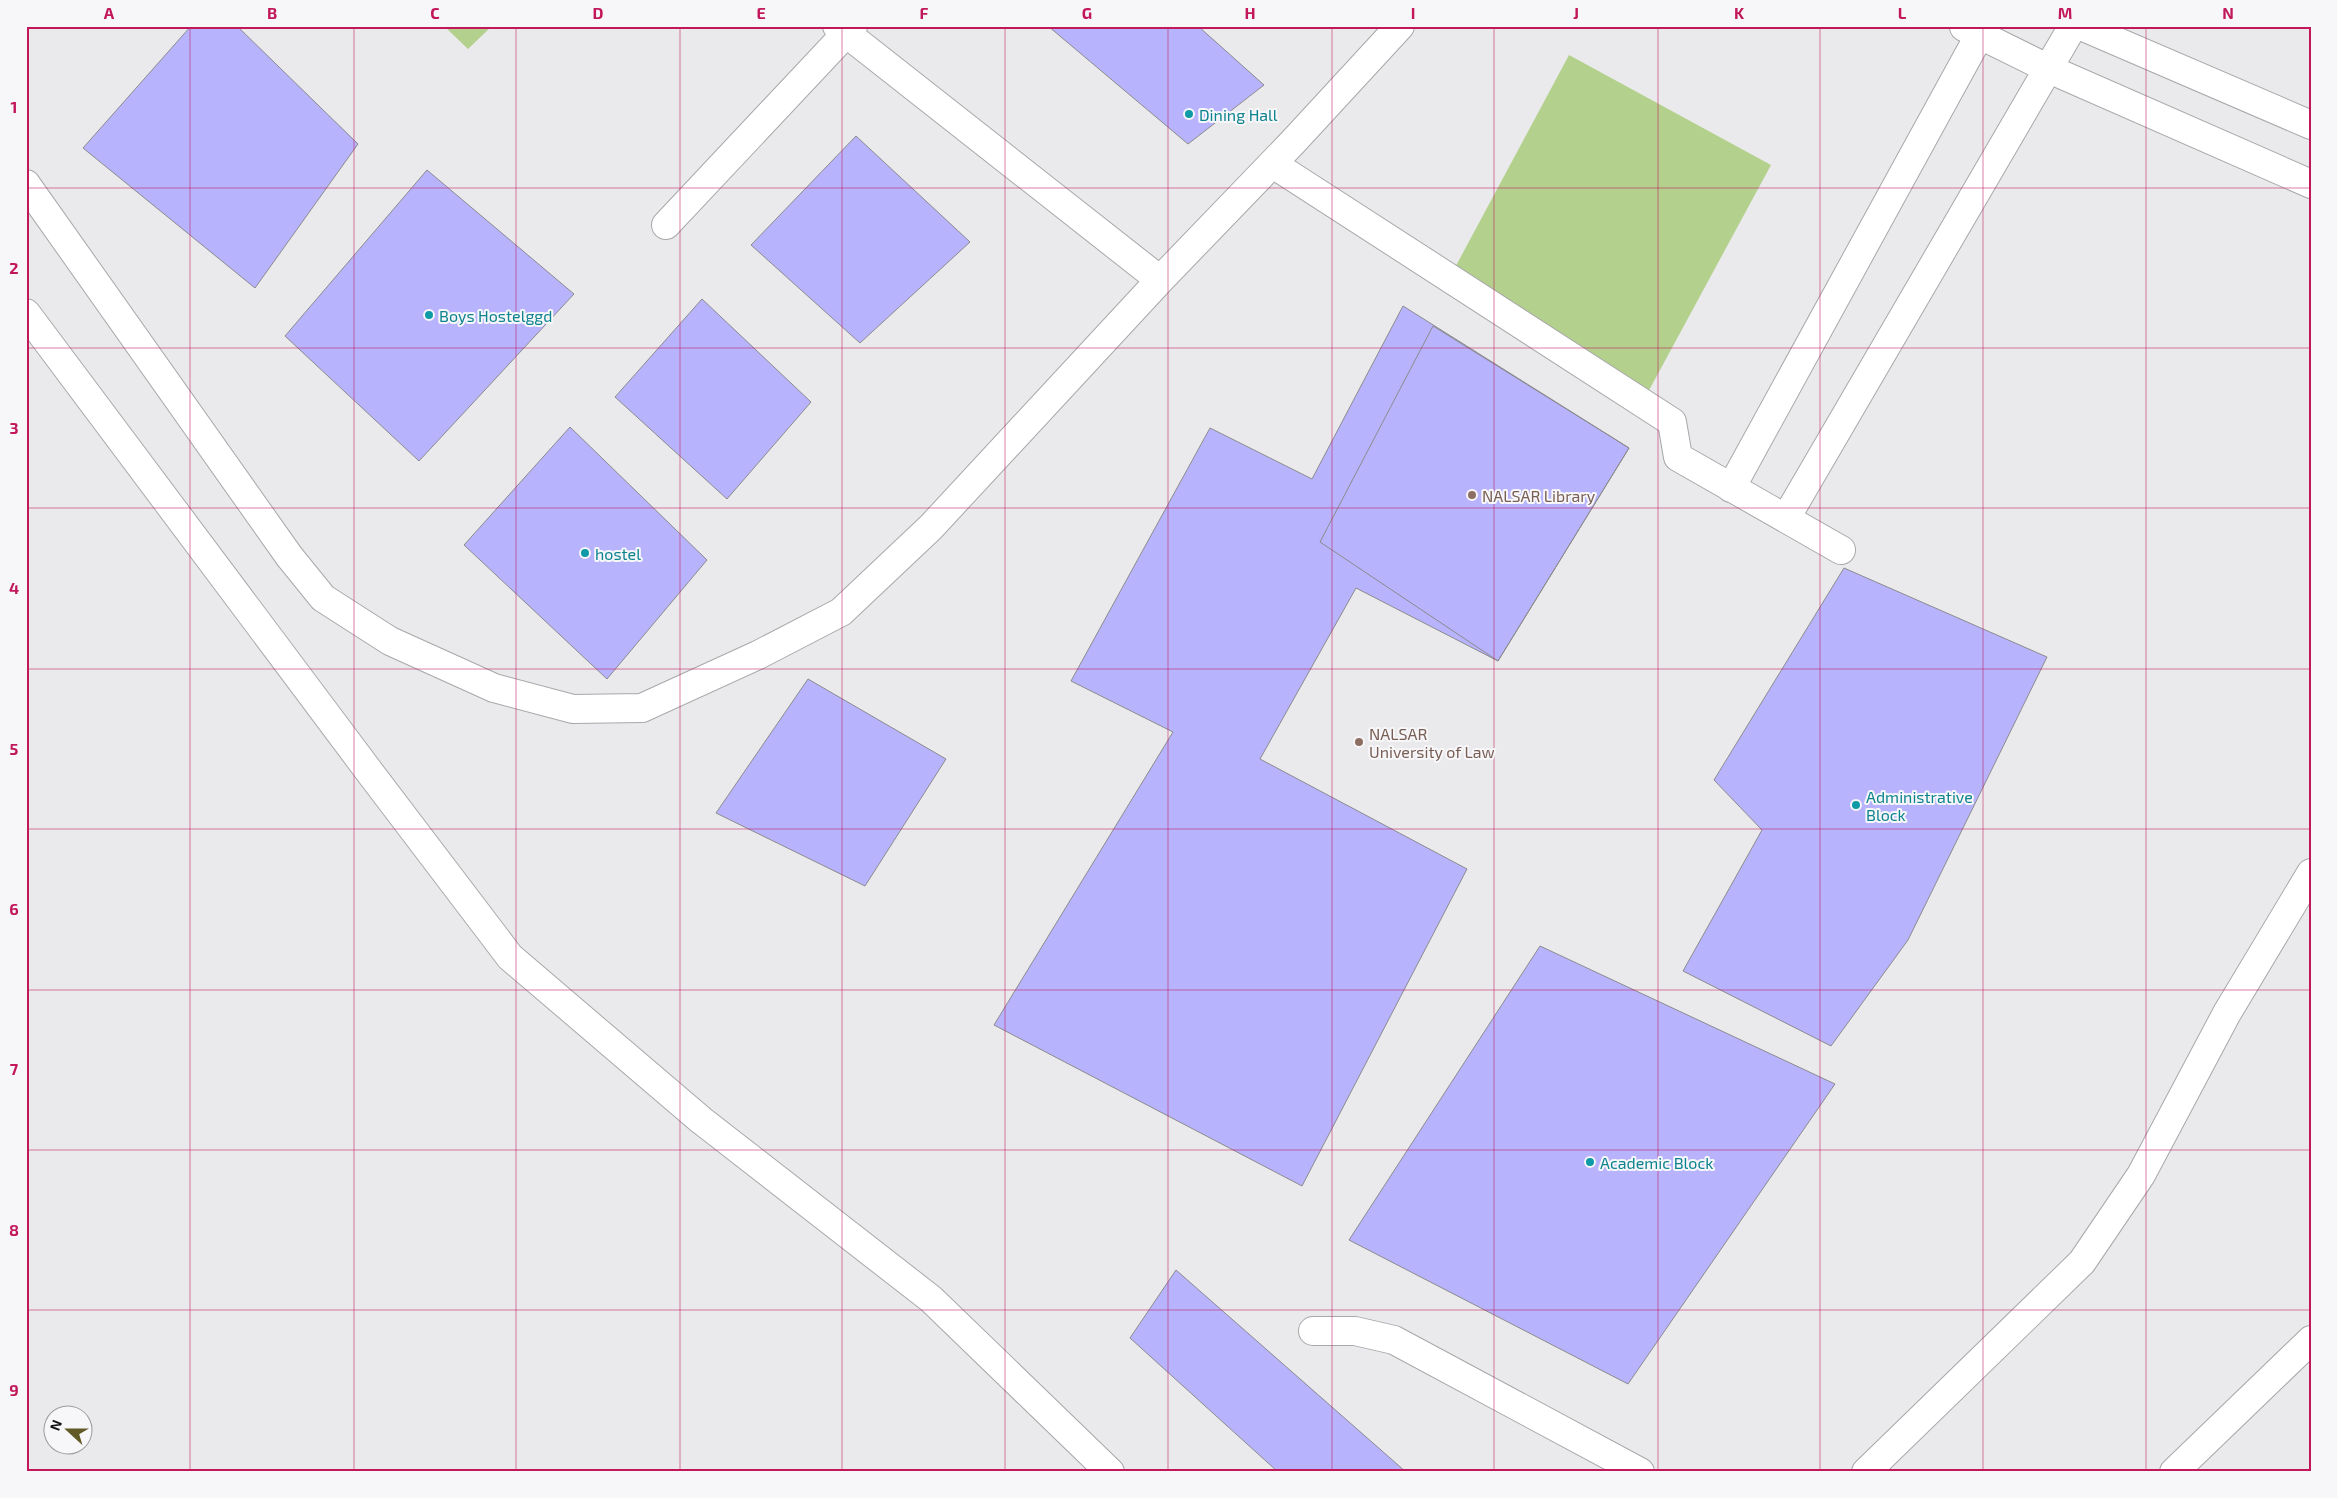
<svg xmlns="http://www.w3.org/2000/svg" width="2337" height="1498" font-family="'Exo 2',sans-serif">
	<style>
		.green { fill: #b3d18d }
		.building { fill: #b7b3fd; stroke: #8b8b8d }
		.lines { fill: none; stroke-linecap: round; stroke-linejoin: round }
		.minor-casing { stroke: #a8a8aa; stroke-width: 30 }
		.minor { stroke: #fff; stroke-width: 28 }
		.grid { fill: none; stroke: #c2185b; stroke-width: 1; stroke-opacity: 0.55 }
		.culture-dot { fill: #0f9aa8; stroke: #f7f7f9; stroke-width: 2 }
		.education-dot { fill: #8d6e63; stroke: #f7f7f9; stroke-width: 2 }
		.labels { text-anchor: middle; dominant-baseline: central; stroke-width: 4; stroke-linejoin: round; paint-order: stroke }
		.culture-label { font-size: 16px; fill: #0d838f; stroke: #f7f7f9; text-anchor: start }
		.education-label { font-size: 16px; fill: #785e54; stroke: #f7f7f9; text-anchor: start }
		.neatline { fill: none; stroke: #c2185b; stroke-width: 2 }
		.grid-label { font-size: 16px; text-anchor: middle; font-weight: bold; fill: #c2185b }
	</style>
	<rect width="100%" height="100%" fill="#eaeaec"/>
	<!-- green -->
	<path class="green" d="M444,26H492L468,49Z
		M1569,55L1771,165L1647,394L1451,275Z"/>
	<!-- building -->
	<path class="building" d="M191,26H237L358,144L255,288L83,148Z
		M1048,26H1198L1264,85L1188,144Z
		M856,136L970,242L860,343L751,245Z
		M427,170L574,294L419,461L285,336Z
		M702,299L811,402L727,499L615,397Z
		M1403,306L1629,448L1498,661L1356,588L1260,759L1467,869L1302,1186L994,1025L1173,732L1071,681L1210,428L1312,479Z
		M1433,326L1629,448L1498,661L1320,542Z
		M570,427L707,560L607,679L464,545Z
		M1844,568L2047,657L1908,940L1831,1046L1683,971L1762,830L1714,780Z
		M808,679L946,759L865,886L716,813Z
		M1540,946L1835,1084L1628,1384L1349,1240Z
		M1176,1270L1406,1472H1278L1130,1338Z"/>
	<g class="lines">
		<defs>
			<path id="minor" d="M837,26L1160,280
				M2081,26L2311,125
				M1964,27L2049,69L2311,184
				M1273,164L1672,422L1678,457L1841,550
				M26,184L289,556L323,598L390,641L494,688L573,709L642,708L758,655L841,612L931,527L1160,280L1293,142L1400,26
				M666,225L853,26
				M26,313L368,770L510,957L701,1120L931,1299L1110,1472
				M1731,488L1980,34
				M1786,518L2073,26
				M1313,1331H1355L1394,1340L1640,1472
				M1866,1472L2082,1262L2141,1175L2227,1013L2311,873
				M2174,1472L2311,1340"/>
		</defs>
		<!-- minor casing -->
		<use href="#minor" class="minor-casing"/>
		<!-- minor -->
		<use href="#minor" class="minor"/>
	</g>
	<!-- grid -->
	<path class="grid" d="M190,26V1472M354,26V1472M516,26V1472M680,26V1472M842,26V1472M1005,26V1472M1168,26V1472M1332,26V1472M1494,26V1472M1658,26V1472M1820,26V1472M1983,26V1472M2146,26V1472M26,188H2311M26,348H2311M26,508H2311M26,669H2311M26,829H2311M26,990H2311M26,1150H2311M26,1310H2311"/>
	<!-- markers -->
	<g class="culture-dot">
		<circle cx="1189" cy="114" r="5"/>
		<circle cx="429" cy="315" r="5"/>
		<circle cx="585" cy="553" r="5"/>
		<circle cx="1856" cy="805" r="5"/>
		<circle cx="1590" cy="1162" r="5"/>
	</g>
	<g class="education-dot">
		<circle cx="1472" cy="495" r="5"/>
		<circle cx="1359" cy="742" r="5"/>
	</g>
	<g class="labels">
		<!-- culture labels -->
		<g class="culture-label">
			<text x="1199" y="114">Dining Hall</text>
			<text x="439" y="315">Boys Hostelggd</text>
			<text x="595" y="553">hostel</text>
			<text x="1866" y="796">Administrative<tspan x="1866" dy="18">Block</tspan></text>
			<text x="1600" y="1162">Academic Block</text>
		</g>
		<!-- education labels -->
		<g class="education-label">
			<text x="1482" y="495">NALSAR Library</text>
			<text x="1369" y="733">NALSAR<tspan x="1369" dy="18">University of Law</tspan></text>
		</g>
	</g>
	<!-- border -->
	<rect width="2337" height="1498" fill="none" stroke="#f7f7f9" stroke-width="55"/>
	<!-- north arrow -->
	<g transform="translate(68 1430) rotate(291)"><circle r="24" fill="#f7f7f9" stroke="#9b9b9c"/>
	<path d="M0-4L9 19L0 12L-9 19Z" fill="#615926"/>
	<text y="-8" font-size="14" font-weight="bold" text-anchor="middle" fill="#111111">N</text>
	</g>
	<rect x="28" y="28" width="2282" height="1442" class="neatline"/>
	<g class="grid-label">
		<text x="109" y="19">A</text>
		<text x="272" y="19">B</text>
		<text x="435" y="19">C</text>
		<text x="598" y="19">D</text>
		<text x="761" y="19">E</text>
		<text x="924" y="19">F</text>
		<text x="1087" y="19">G</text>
		<text x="1250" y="19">H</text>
		<text x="1413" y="19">I</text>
		<text x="1576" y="19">J</text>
		<text x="1739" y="19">K</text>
		<text x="1902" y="19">L</text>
		<text x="2065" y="19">M</text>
		<text x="2228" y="19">N</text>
		<text x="14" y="113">1</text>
		<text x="14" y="274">2</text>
		<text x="14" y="434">3</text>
		<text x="14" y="594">4</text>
		<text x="14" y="755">5</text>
		<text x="14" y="915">6</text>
		<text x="14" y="1075">7</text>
		<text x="14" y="1236">8</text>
		<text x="14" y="1396">9</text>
	</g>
</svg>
